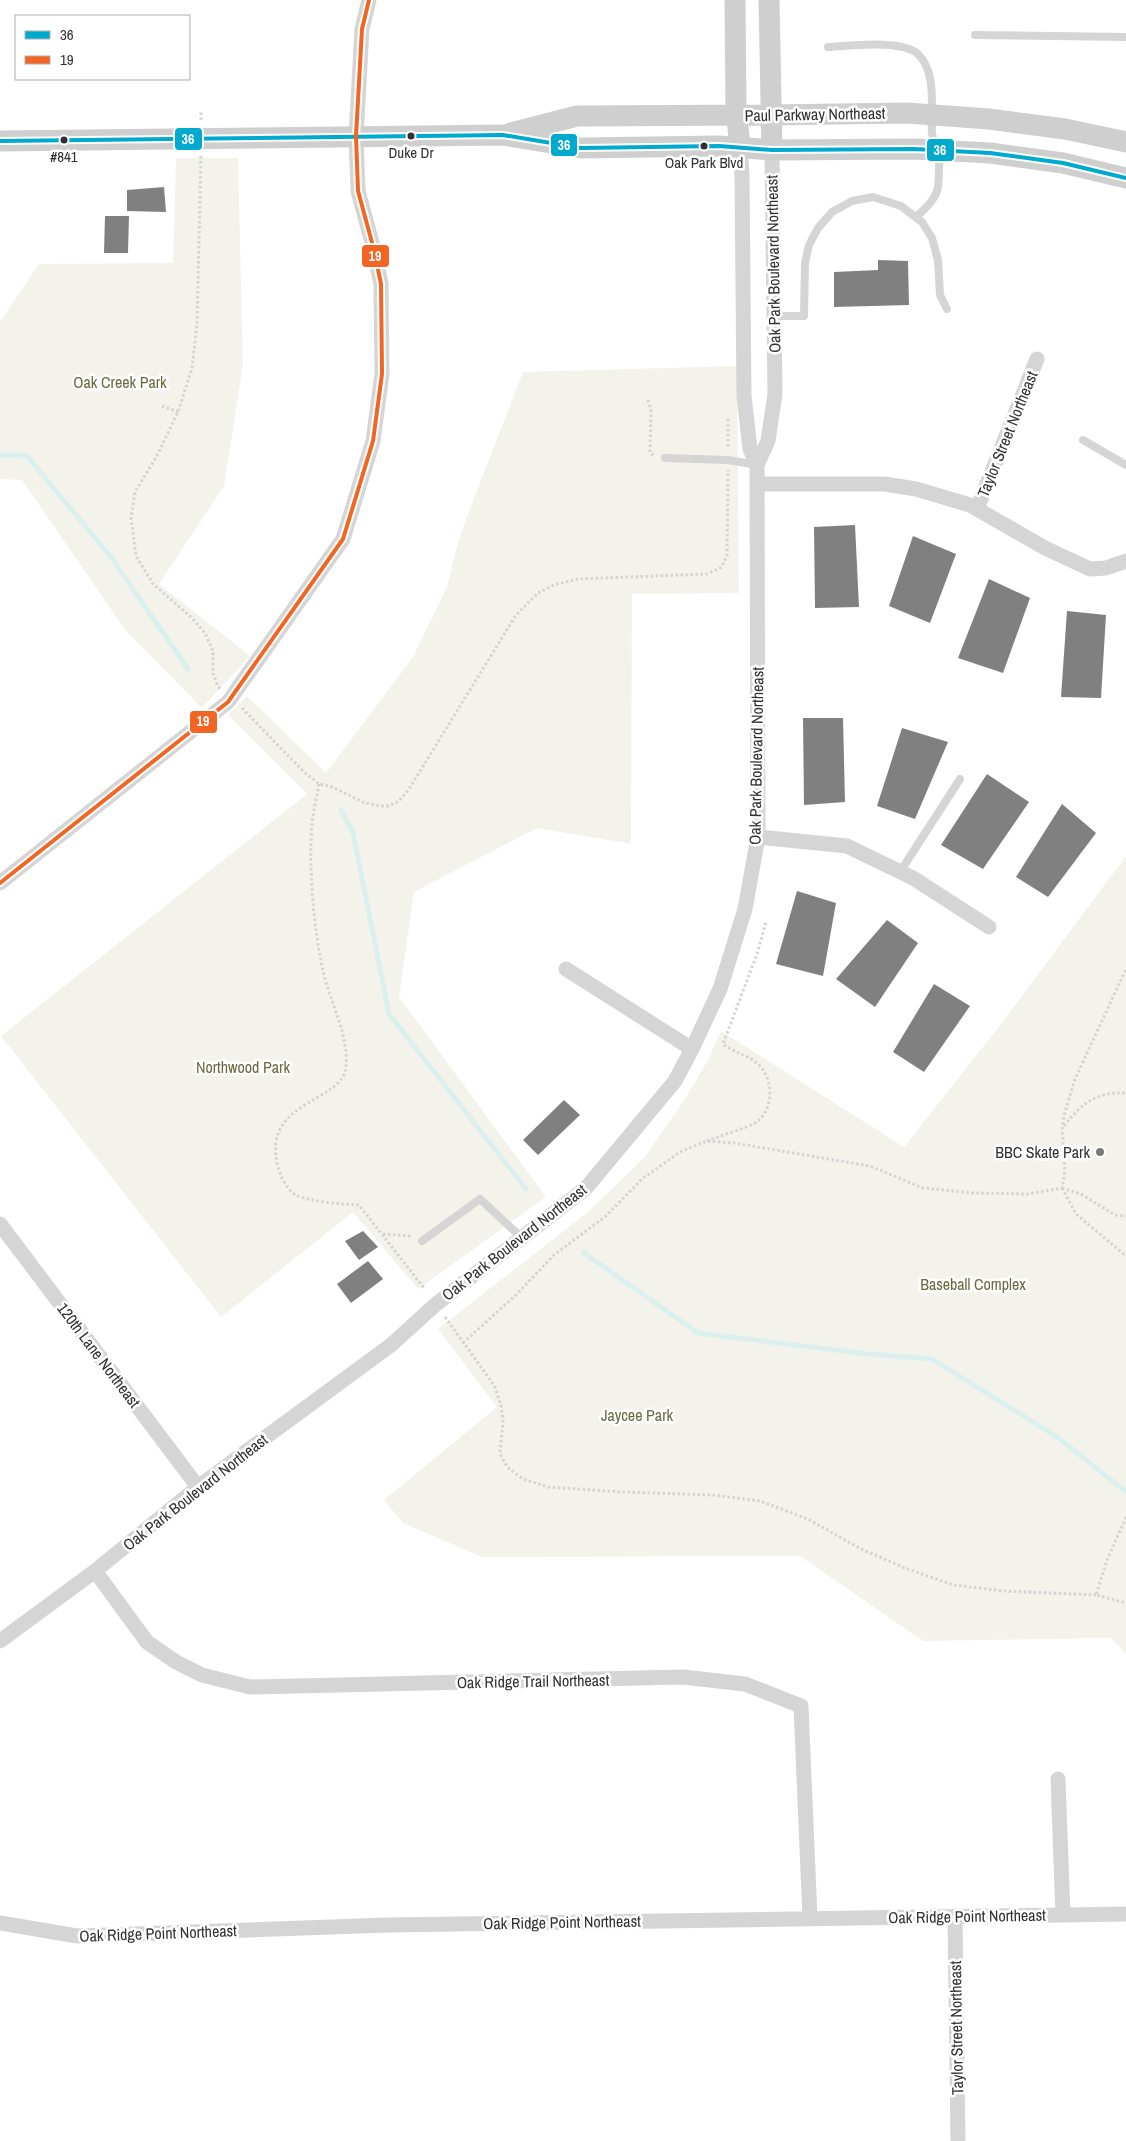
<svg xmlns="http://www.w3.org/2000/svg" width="1126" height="2141" font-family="'Archivo Narrow',sans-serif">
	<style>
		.green { fill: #f3f3ec }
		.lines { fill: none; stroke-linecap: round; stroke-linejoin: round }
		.stream { stroke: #dbf0ee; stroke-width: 5 }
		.building { fill: #808080 }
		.path { stroke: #d4d4d4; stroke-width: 3; stroke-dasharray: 2.5 2.5; stroke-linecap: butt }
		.lane { stroke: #d5d5d5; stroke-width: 8 }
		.street { stroke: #d5d5d5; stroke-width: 15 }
		.secondary { stroke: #cfcfcf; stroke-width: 21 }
		.bus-1-casing { stroke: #fff; stroke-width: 8 }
		.bus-2-casing { stroke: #fff; stroke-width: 8 }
		.bus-1 { stroke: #00a9ce; stroke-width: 4 }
		.bus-2 { stroke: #f26522; stroke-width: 4 }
		.bus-dot { fill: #313131; stroke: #fff; stroke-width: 2 }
		.poi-dot { fill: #797979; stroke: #fff; stroke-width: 2 }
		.labels { text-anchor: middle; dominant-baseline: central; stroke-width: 5; stroke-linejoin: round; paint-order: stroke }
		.bus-label { font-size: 15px; fill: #313131; stroke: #fff }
		.street-label { font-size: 16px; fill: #313131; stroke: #fff }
		.park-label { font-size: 16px; fill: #676b40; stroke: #fff }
		.poi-label { font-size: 16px; fill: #313131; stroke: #fff; text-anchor: end }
		.line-badge { stroke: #fff; stroke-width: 2 }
		.badge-label { font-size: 14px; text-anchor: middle; font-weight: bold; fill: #fff }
	</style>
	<rect width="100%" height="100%" fill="#fff"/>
	<!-- green -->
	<path class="green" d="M176,158H238L243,366L224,486L159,584L250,656L202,708L126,631L22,480L0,479V322L39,264L173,263Z
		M737,366L739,593L632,594L631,844L537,828L414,892L399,997L546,1197L418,1289L353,1212L221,1317L1,1036L307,794L228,715L247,696L326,773L413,657L447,587L457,546L467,516L523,372Z
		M1126,856V1654L1111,1638L923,1641L800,1556L482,1557L403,1523L384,1500L497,1407L438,1329L588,1212L644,1158L685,1099L708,1060L721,1031L904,1147L1001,1024Z"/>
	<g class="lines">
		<!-- stream -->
		<path class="stream" d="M0,455L27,456L111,557L188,669
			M341,810L353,833L389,1014L526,1189
			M584,1253L698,1333L868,1354L932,1359L1057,1437L1125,1491"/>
	</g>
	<!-- building -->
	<path class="building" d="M164,187L166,212L127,211V190Z
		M105,216H129L128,253H104Z
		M878,260L908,261L909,305L834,307V272L878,270Z
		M855,525L859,607L815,608L814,527Z
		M913,536L956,554L930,623L889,606Z
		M989,579L1030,598L1003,673L958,658Z
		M1067,611L1106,615L1101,698L1061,697Z
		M803,718H843L845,802L804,805Z
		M902,728L948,742L915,819L877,806Z
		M987,774L1029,802L983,869L941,845Z
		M1062,804L1096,833L1048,897L1016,877Z
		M797,891L836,903L823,976L776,964Z
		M887,920L918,943L875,1007L836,979Z
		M934,984L970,1006L924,1072L893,1052Z
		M564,1100L580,1115L538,1155L523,1140Z
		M363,1231L378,1247L359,1260L345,1241Z
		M368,1261L383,1279L351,1303L337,1284Z"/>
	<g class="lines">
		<!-- path -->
		<path class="path" d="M201,120V110
			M201,156L197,324L192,368L178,412L157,456L135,492L131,518L136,556L153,584L191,617L205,633L213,651V673L218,687L221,689
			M648,400L651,410L650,453L655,456
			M162,406L178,412
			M728,419V449
			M242,708L304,772L319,784L330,786L365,803L380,806H388L399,801L409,789L516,615L538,593L554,585L578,579L707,574L722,567L727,556L728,470
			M319,784C317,797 313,811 312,825C308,867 314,930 323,971C330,1002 349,1035 346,1067C343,1103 260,1100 278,1167C280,1176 287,1190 296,1195C310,1202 343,1204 359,1205L424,1288
			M1064,1126C1082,1103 1096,1092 1126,1093
			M707,1141C718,1136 751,1127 758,1121C776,1105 773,1073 753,1060C743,1054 732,1051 723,1044L757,954L766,922
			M1062,1188L1076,1214L1126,1256
			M1062,1188L1081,1194L1115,1215L1126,1216
			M383,1234L412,1236
			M445,1317L494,1385L501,1405L503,1421L500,1454L507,1467L523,1479L548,1487L622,1492L713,1495L760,1501L808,1519L861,1549L905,1568L953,1585L1004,1591L1096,1595
			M463,1343L516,1295L554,1255L606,1216L642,1179L680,1152L707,1141L734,1143L870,1166L923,1188L973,1193L1028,1194L1062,1188L1065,1171L1062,1127L1065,1112L1075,1079L1126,969
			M1126,1517L1107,1560L1096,1595L1126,1603"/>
		<!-- lane -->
		<path class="lane" d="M975,35L1126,37
			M828,47C849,46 902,39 918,54C938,74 930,109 932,134C933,140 936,143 938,148C940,156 939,178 938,187C936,199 925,209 916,217
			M774,316H804L805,263L809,245L818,228L832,212L852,201L873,197L901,206L922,222L932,238L938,260L940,295L947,309
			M1083,440L1126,465
			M665,458L728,460L757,465
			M900,872L960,779
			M422,1241L480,1199L521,1237"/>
		<!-- street -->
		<path class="street" d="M740,146L742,176L744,396L750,449L757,465
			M757,484H885L916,489L970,505L1045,548L1090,569L1106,568L1126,561
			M977,509L1037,359
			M758,837L847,846L913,878L989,927
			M0,883L228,702L343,539L373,441L382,374L381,284L374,250L358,191L356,136L362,29L369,0
			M566,969L692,1049
			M0,1224L198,1487
			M95,1571L147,1642L176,1662L202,1675L250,1687L683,1677L745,1684L801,1706L810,1918
			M0,1641L95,1571L198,1487L391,1345L435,1305L586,1188L675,1081L692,1049L720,989L745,909L758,837L757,465L768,441L775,394L772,150
			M1058,1779L1063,1915
			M955,1916L958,2141
			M0,1923L77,1936L387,1925L1126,1914"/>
		<!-- secondary -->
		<path class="secondary" d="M735,0L736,109L740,146
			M769,0L772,150
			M511,133L577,116L771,115L907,113L989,119L1065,129L1126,142
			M0,141L503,135L581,148L719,146L772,150L914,149L990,153L1063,163L1126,178"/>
		<defs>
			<path id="bus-1" d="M0,141L503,135L581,148L719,146L772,150L914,149L990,153L1063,163L1126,178"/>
			<path id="bus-2" d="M0,883L228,702L343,539L373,441L382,374L381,284L374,250L358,191L356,136L362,29L369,0"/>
		</defs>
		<!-- bus-1 casing -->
		<use href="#bus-1" class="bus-1-casing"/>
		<!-- bus-2 casing -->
		<use href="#bus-2" class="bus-2-casing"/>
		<!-- bus-1 -->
		<use href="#bus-1" class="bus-1"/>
		<!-- bus-2 -->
		<use href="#bus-2" class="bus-2"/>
	</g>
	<!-- markers -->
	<g class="bus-dot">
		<circle cx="411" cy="136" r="4.5"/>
		<circle cx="64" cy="140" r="4.5"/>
		<circle cx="704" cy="146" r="4.5"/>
	</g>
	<circle class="poi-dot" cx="1100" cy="1152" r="5"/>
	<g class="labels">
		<!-- bus labels -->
		<g class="bus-label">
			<text x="411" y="152">Duke Dr</text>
			<text x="64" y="156">#841</text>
			<text x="704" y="162">Oak Park Blvd</text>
		</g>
		<!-- street labels -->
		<g class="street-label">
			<text transform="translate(815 114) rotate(-1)">Paul Parkway Northeast</text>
			<text transform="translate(773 264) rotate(-91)">Oak Park Boulevard Northeast</text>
			<text transform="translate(1007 434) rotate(-68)">Taylor Street Northeast</text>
			<text transform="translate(756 756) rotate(-89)">Oak Park Boulevard Northeast</text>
			<text transform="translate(514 1242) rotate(-38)">Oak Park Boulevard Northeast</text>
			<text transform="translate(99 1355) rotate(53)">120th Lane Northeast</text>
			<text transform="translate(195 1492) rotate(-38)">Oak Park Boulevard Northeast</text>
			<text transform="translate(533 1681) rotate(-1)">Oak Ridge Trail Northeast</text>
			<text transform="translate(967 1916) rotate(-1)">Oak Ridge Point Northeast</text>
			<text transform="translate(562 1922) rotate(-1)">Oak Ridge Point Northeast</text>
			<text transform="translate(158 1933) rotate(-2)">Oak Ridge Point Northeast</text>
			<text transform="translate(956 2028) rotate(-91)">Taylor Street Northeast</text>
		</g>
		<!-- park labels -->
		<g class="park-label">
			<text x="120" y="382">Oak Creek Park</text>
			<text x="243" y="1067">Northwood Park</text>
			<text x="973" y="1284">Baseball Complex</text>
			<text x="637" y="1415">Jaycee Park</text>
		</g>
		<!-- poi labels -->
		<g class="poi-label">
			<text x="1090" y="1152">BBC Skate Park</text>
		</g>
	</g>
	<g class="line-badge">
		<rect x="174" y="127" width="29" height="24" rx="5" fill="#00a9ce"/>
		<rect x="550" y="133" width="28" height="24" rx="5" fill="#00a9ce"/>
		<rect x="926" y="138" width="29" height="24" rx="5" fill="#00a9ce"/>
		<rect x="361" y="244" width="29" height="24" rx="5" fill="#f26522"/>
		<rect x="189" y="710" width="29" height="24" rx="5" fill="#f26522"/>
	</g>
	<g class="badge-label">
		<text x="188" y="144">36</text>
		<text x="564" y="150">36</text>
		<text x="940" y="155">36</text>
		<text x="375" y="261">19</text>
		<text x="203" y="726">19</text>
	</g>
	<!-- legend -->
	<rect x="15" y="15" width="175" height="65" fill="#ffffff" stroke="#adadad"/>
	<rect x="25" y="31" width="25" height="8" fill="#00a9ce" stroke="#adadad"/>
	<text x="60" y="40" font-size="15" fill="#313131">36</text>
	<rect x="25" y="56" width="25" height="8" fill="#f26522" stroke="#adadad"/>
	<text x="60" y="65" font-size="15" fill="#313131">19</text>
</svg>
